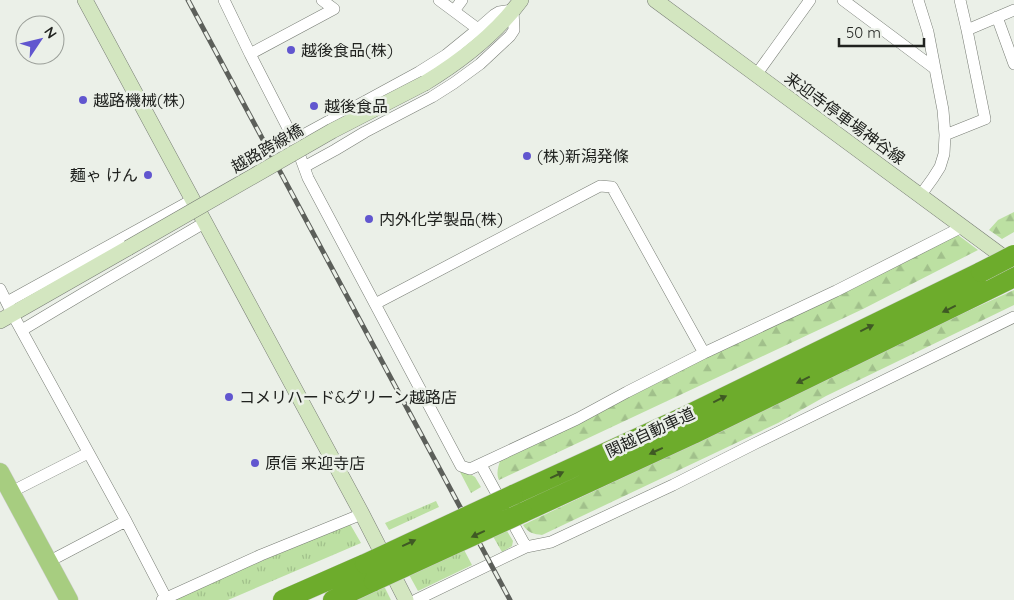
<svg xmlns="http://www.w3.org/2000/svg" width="1014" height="600" font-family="Quicksand,'Noto Sans JP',sans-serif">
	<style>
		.grass { fill: url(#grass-tufts) }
		.forest { fill: url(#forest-firs) }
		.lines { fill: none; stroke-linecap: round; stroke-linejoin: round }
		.street-casing { stroke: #787d75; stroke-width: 12 }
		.secondary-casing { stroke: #787d75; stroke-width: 16 }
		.primary-casing { stroke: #cecece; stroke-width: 19 }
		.highway-casing { stroke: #cecece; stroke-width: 21 }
		.street { stroke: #fff; stroke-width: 11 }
		.secondary { stroke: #d3e6c0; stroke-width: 15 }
		.primary { stroke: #a7cd80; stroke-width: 18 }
		.highway { stroke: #6dac2c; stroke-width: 20 }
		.rail-casing { stroke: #5c5f5a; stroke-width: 5 }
		.rail { stroke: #ebf0e8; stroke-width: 3; stroke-dasharray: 9; stroke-linecap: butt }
		.secondary-bridge-casing { stroke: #787d75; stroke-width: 16; stroke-linecap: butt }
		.highway-bridge-casing { stroke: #cecece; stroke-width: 21; stroke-linecap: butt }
		.secondary-bridge { stroke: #d3e6c0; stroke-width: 15 }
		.highway-bridge { stroke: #6dac2c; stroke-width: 20 }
		.oneway { fill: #3f5924 }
		.poi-dot { fill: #6156cf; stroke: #ebf0e8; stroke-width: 2 }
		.labels { text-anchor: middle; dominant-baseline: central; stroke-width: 5; stroke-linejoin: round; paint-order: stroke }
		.poi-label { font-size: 16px; fill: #20221f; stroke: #ebf0e8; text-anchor: start }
		.street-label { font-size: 16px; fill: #20221f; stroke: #ebf0e8 }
	</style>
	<defs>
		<pattern id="grass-tufts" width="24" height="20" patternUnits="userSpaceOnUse" patternTransform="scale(1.25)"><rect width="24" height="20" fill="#bce0a2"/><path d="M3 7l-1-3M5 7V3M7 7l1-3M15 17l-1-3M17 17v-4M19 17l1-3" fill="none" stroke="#a1c08b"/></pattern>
		<pattern id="forest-firs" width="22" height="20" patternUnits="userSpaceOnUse" patternTransform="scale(1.25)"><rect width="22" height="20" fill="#bce0a2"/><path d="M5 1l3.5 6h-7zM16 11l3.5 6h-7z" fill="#a1c08b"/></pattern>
	</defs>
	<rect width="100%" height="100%" fill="#ebf0e8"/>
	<!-- grass -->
	<path class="grass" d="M463,470L475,477L481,487L471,493L460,472Z
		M436,501L439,507L389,530L385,523Z
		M350,524L361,543L228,600H176L177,596Z
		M504,526L513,541L512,546L502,552L491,533Z
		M462,546L472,565L418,591L407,571Z
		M382,582L391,600H345Z"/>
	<!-- forest -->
	<path class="forest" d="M1014,212V232L1002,239L989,230L998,220Z
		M958,235L978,250L863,309L499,480C496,474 498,467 500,461C651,382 806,311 958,235Z
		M1014,290V305L826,396L778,423L542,535C534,534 528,533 523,525L768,408L955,317Z"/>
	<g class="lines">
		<defs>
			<path id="street" d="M224,0L250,54L294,140L308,178L375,304L600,186L612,187L704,353
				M439,0L478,29
				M843,0L934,68
				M918,0L928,32L943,110L945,135L944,154L940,167L933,178L920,196
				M960,0L967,30
				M454,11L462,0
				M997,17L1014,64
				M250,54L334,9L322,0
				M756,75L810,0
				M945,135L985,119L967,30L1014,10
				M294,140L419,72L446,55L478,29L494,15L499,12L513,10L514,30L510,36L480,64L454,83L432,97L365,132L335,150L304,167
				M0,289L13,315L126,521L166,598
				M7,302L192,200
				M375,304L461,466L470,469L577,419L627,392L704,353L836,291L962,227
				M22,330L84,293L204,223
				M481,465L526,547
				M11,492L88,453
				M48,562L126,521
				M162,600L261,555L362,514
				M416,600L526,547L551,542L673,485L754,444L1014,317"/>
			<path id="secondary" d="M85,0L362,514L406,600
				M655,0L1013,264
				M425,83C461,61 496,34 521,0
				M0,321L128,248"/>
			<path id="primary" d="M0,472L69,600"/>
			<path id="highway" d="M513,495L690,414L981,272
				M522,513L693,434L1014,277
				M283,600L365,564
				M333,600L374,581"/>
		</defs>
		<!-- street casing -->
		<use href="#street" class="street-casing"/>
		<!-- secondary casing -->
		<use href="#secondary" class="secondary-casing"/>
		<!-- primary casing -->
		<use href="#primary" class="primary-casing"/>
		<!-- highway casing -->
		<use href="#highway" class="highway-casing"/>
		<!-- street -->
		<use href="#street" class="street"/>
		<!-- secondary -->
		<use href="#secondary" class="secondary"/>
		<!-- primary -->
		<use href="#primary" class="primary"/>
		<!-- highway -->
		<use href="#highway" class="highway"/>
		<defs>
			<path id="rail" d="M188,0L510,600"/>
		</defs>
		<!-- rail casing -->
		<use href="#rail" class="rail-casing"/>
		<!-- rail -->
		<use href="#rail" class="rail"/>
		<defs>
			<path id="secondary-bridge" d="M128,248L332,131L425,83"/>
			<path id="highway-bridge" d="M981,272L1014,255
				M365,564L513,495
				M374,581L522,513"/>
		</defs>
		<!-- secondary-bridge casing -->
		<use href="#secondary-bridge" class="secondary-bridge-casing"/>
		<!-- highway-bridge casing -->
		<use href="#highway-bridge" class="highway-bridge-casing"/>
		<!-- secondary-bridge -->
		<use href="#secondary-bridge" class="secondary-bridge"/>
		<!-- highway-bridge -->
		<use href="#highway-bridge" class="highway-bridge"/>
	</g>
	<!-- one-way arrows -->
	<defs><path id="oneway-solid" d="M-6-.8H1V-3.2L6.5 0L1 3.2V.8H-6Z" transform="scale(1.25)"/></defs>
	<g class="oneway">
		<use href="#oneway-solid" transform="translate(949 309) rotate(154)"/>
		<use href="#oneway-solid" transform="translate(867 328) rotate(-26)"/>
		<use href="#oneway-solid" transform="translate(803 380) rotate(154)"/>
		<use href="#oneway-solid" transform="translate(720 399) rotate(-26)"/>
		<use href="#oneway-solid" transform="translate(656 451) rotate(155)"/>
		<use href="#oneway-solid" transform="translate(557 475) rotate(-25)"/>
		<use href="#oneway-solid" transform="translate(478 534) rotate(155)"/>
		<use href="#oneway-solid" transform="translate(409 543) rotate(-25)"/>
	</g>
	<!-- markers -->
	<g class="poi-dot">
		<circle cx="291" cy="50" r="5"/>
		<circle cx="83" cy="100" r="5"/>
		<circle cx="314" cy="106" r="5"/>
		<circle cx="527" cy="156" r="5"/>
		<circle cx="148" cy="175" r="5"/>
		<circle cx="369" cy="219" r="5"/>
		<circle cx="229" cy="397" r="5"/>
		<circle cx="255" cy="463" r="5"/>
	</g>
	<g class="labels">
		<!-- poi labels -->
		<g class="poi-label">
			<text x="301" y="50">越後食品(株)</text>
			<text x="93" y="100">越路機械(株)</text>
			<text x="324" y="106">越後食品</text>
			<text x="537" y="156">(株)新潟発條</text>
			<text x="138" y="175" text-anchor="end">麺ゃ けん</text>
			<text x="379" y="219">内外化学製品(株)</text>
			<text x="239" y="397">コメリハード&amp;グリーン越路店</text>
			<text x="265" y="463">原信 来迎寺店</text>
		</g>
		<!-- street labels -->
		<g class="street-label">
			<text transform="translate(845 118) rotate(36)">来迎寺停車場神谷線</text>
			<text transform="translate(267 148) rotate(-30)">越路跨線橋</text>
			<text transform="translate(650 432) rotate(-25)">関越自動車道</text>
		</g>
	</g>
	<!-- north arrow -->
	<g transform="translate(40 40) rotate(55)"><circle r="24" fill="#ebf0e8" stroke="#9a9e98"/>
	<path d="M0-4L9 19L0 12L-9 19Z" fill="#6156cf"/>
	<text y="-8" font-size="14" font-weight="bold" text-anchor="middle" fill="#20221f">N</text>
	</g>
	<!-- scale -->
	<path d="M839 38v8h85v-8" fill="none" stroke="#20221f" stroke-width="2.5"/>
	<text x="846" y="38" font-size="15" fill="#20221f" stroke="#ebf0e8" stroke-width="4" paint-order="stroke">50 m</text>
</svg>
